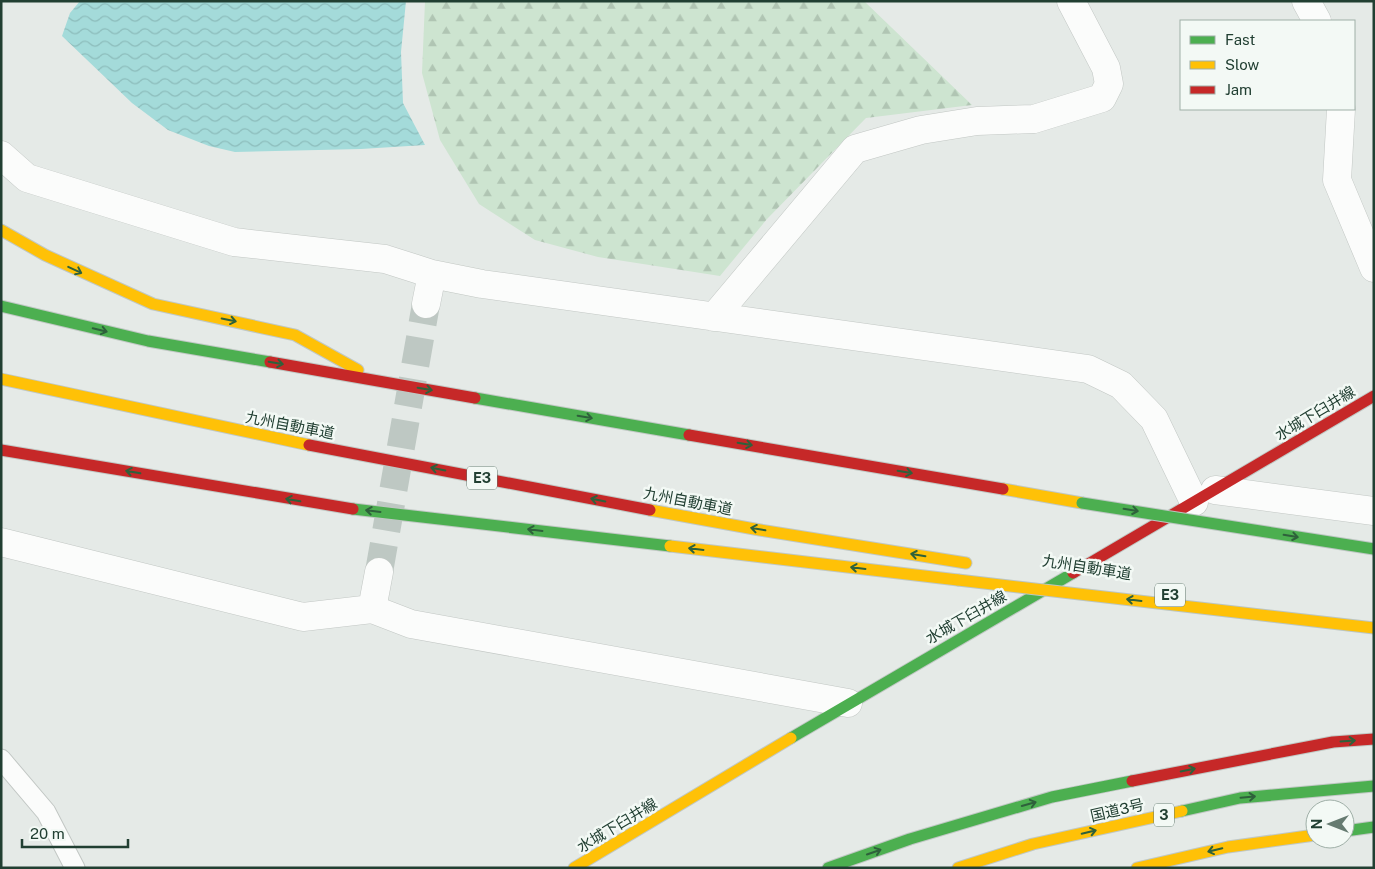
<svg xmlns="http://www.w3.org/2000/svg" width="1375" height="869" font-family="'Public Sans','Noto Sans JP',sans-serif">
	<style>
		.forest { fill: url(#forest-firs) }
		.water { fill: url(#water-waves) }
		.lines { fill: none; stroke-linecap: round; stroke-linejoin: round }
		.street-tunnel { stroke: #bec8c3; stroke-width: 28; stroke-dasharray: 28 14; stroke-linecap: butt }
		.lane-casing { stroke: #c2c7c4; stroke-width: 21 }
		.street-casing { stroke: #c2c7c4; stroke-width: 29 }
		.fast-casing { stroke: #c0c8c4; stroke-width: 13 }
		.slow-casing { stroke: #c0c8c4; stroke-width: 13 }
		.jam-casing { stroke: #c0c8c4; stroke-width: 13 }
		.lane { stroke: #fbfcfb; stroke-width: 19 }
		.street { stroke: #fbfcfb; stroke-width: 28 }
		.fast { stroke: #4caf50; stroke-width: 11 }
		.slow { stroke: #ffc107; stroke-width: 11 }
		.jam { stroke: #c62828; stroke-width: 11 }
		.fast-bridge-casing { stroke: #bcc6c2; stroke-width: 13; stroke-linecap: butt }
		.slow-bridge-casing { stroke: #bcc6c2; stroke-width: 13; stroke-linecap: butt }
		.fast-bridge { stroke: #4caf50; stroke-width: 11 }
		.slow-bridge { stroke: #ffc107; stroke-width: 11 }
		.oneway { stroke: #2e613b }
		.labels { text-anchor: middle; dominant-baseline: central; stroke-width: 5; stroke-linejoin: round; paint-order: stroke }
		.shield { fill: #f3f9f5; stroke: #60776c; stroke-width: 1 }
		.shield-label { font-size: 14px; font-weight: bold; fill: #213f32 }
		.street-label { font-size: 15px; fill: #213f32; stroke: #f3f9f5 }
	</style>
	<defs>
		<pattern id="forest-firs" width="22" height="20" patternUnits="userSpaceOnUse" patternTransform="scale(1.25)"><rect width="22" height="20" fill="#cde4d0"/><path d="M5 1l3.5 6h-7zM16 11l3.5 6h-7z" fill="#b0c5b3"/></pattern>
		<pattern id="water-waves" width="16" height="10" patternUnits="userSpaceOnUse" patternTransform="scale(1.25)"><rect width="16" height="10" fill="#a4dbda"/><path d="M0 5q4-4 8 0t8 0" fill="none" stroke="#8dbdbc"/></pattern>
	</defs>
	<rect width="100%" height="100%" fill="#e5eae7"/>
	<!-- forest -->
	<path class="forest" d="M425,1H864L972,105L866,118L767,219L720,276L598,257L535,240L479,204L440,140L422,73Z"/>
	<!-- water -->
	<path class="water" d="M80,1H406L401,52L403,103L425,145L361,149L235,152L209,146L168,130L132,103L62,36L70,13Z"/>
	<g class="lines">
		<!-- street-tunnel -->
		<path class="street-tunnel" d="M379,572L426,304"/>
		<defs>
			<path id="lane" d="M1,759L46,812L75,868"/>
			<path id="street" d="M1306,1L1317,21
				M1341,109L1337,180L1374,268
				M1,155L27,178L234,242L385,259L432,274L482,284L1088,369L1121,385L1154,419L1194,502
				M426,304L432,274
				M714,317L855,149L921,130L977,121L1034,119L1102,98L1109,84L1106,68L1071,1
				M1215,490L1374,511
				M1,542L303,617L372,609L411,624L848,703
				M372,609L379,572"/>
			<path id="fast" d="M1,306L148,341L270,362
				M475,398L689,435
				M353,509L670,546
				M791,738L1073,573
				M1182,811L1240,798L1374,786
				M1345,831L1374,827
				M828,868L910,839L1052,797L1132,781"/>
			<path id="slow" d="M1,230L45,255L153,304L295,335L358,370
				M1,379L309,445
				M1003,489L1082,503
				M650,510L760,530L966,563
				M670,546L958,580
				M574,868L791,738
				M958,868L1033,844L1182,811
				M1137,868L1228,847L1315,835"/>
			<path id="jam" d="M270,362L475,398
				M689,435L1003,489
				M309,445L650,510
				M1,450L353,509
				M1073,573L1374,396
				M1132,781L1333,742L1374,739"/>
		</defs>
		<!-- lane casing -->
		<use href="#lane" class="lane-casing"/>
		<!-- street casing -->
		<use href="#street" class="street-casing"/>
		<!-- fast casing -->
		<use href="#fast" class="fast-casing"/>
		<!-- slow casing -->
		<use href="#slow" class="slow-casing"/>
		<!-- jam casing -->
		<use href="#jam" class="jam-casing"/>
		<!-- lane -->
		<use href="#lane" class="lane"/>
		<!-- street -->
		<use href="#street" class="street"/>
		<!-- fast -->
		<use href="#fast" class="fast"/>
		<!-- slow -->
		<use href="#slow" class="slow"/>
		<!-- jam -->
		<use href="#jam" class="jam"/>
		<defs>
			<path id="fast-bridge" d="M1082,503L1374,549"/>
			<path id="slow-bridge" d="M958,580L1374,628"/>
		</defs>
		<!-- fast-bridge casing -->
		<use href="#fast-bridge" class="fast-bridge-casing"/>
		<!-- slow-bridge casing -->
		<use href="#slow-bridge" class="slow-bridge-casing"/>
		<!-- fast-bridge -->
		<use href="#fast-bridge" class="fast-bridge"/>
		<!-- slow-bridge -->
		<use href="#slow-bridge" class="slow-bridge"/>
	</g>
	<!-- one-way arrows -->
	<defs><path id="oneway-shaft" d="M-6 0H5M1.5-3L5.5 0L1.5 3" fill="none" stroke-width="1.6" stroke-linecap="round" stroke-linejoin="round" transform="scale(1.25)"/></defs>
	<g class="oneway">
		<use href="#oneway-shaft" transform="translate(75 270) rotate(25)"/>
		<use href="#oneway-shaft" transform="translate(229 320) rotate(12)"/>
		<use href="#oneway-shaft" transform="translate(100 330) rotate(14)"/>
		<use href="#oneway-shaft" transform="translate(276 363) rotate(10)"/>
		<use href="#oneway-shaft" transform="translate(425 389) rotate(10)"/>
		<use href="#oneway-shaft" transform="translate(585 417) rotate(10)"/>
		<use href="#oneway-shaft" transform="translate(745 444) rotate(10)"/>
		<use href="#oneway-shaft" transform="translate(438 469) rotate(-169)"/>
		<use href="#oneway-shaft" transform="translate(133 472) rotate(-170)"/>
		<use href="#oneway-shaft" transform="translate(905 472) rotate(10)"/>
		<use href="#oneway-shaft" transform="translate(293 500) rotate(-170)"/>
		<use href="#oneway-shaft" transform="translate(598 500) rotate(-169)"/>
		<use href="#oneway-shaft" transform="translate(1131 510) rotate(9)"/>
		<use href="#oneway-shaft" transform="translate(373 511) rotate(-173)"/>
		<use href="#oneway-shaft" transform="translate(758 529) rotate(-170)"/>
		<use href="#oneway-shaft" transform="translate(535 530) rotate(-173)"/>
		<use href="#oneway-shaft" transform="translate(1291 536) rotate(9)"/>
		<use href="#oneway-shaft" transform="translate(696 549) rotate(-173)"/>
		<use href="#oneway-shaft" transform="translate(918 555) rotate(-171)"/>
		<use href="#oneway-shaft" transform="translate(858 568) rotate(-173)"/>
		<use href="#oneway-shaft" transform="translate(1134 600) rotate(-173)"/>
		<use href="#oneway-shaft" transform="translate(1348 741) rotate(-4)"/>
		<use href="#oneway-shaft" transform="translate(1188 770) rotate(-11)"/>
		<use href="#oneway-shaft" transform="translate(1248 797) rotate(-5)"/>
		<use href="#oneway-shaft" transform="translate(1029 804) rotate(-16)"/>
		<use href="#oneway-shaft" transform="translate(1089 832) rotate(-13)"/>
		<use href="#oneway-shaft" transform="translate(1215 850) rotate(167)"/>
		<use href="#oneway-shaft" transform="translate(874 852) rotate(-19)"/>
	</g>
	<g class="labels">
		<!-- shield labels -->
		<g class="shield">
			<rect x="467" y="466.5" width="30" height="23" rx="4"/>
			<rect x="1155" y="583.5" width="30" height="23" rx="4"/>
			<rect x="1154" y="803.5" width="20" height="23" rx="4"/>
		</g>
		<g class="shield-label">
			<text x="482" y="478">E3</text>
			<text x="1170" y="595">E3</text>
			<text x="1164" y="815">3</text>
		</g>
		<!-- street labels -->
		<g class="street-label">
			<text transform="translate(1315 413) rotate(-31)">水城下臼井線</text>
			<text transform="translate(290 425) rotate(11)">九州自動車道</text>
			<text transform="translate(688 501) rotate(11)">九州自動車道</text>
			<text transform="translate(1087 567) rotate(9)">九州自動車道</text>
			<text transform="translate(966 617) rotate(-30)">水城下臼井線</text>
			<text transform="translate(1117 810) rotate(-13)">国道3号</text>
			<text transform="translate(617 825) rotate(-31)">水城下臼井線</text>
		</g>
	</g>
	<!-- border -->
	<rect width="1375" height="869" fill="none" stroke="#213f32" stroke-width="5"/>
	<!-- legend -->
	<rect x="1180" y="20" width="175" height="90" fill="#f3f9f5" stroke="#9fafa7"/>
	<rect x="1190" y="36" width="25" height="8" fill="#4caf50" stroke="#9fafa7"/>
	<text x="1225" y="45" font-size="15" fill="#213f32">Fast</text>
	<rect x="1190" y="61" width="25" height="8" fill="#ffc107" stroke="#9fafa7"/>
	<text x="1225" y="70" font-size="15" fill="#213f32">Slow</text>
	<rect x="1190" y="86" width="25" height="8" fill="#c62828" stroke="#9fafa7"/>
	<text x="1225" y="95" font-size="15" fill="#213f32">Jam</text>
	<!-- north arrow -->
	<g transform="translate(1330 824) rotate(270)"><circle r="24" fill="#f3f9f5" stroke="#9fafa7"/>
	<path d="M0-4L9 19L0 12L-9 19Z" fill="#667b71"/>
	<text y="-8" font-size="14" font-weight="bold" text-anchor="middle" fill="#213f32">N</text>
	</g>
	<!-- scale -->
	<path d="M22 839v8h106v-8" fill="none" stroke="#213f32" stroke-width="2.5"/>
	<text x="30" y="839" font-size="15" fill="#213f32" stroke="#f3f9f5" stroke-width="4" paint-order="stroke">20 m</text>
</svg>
